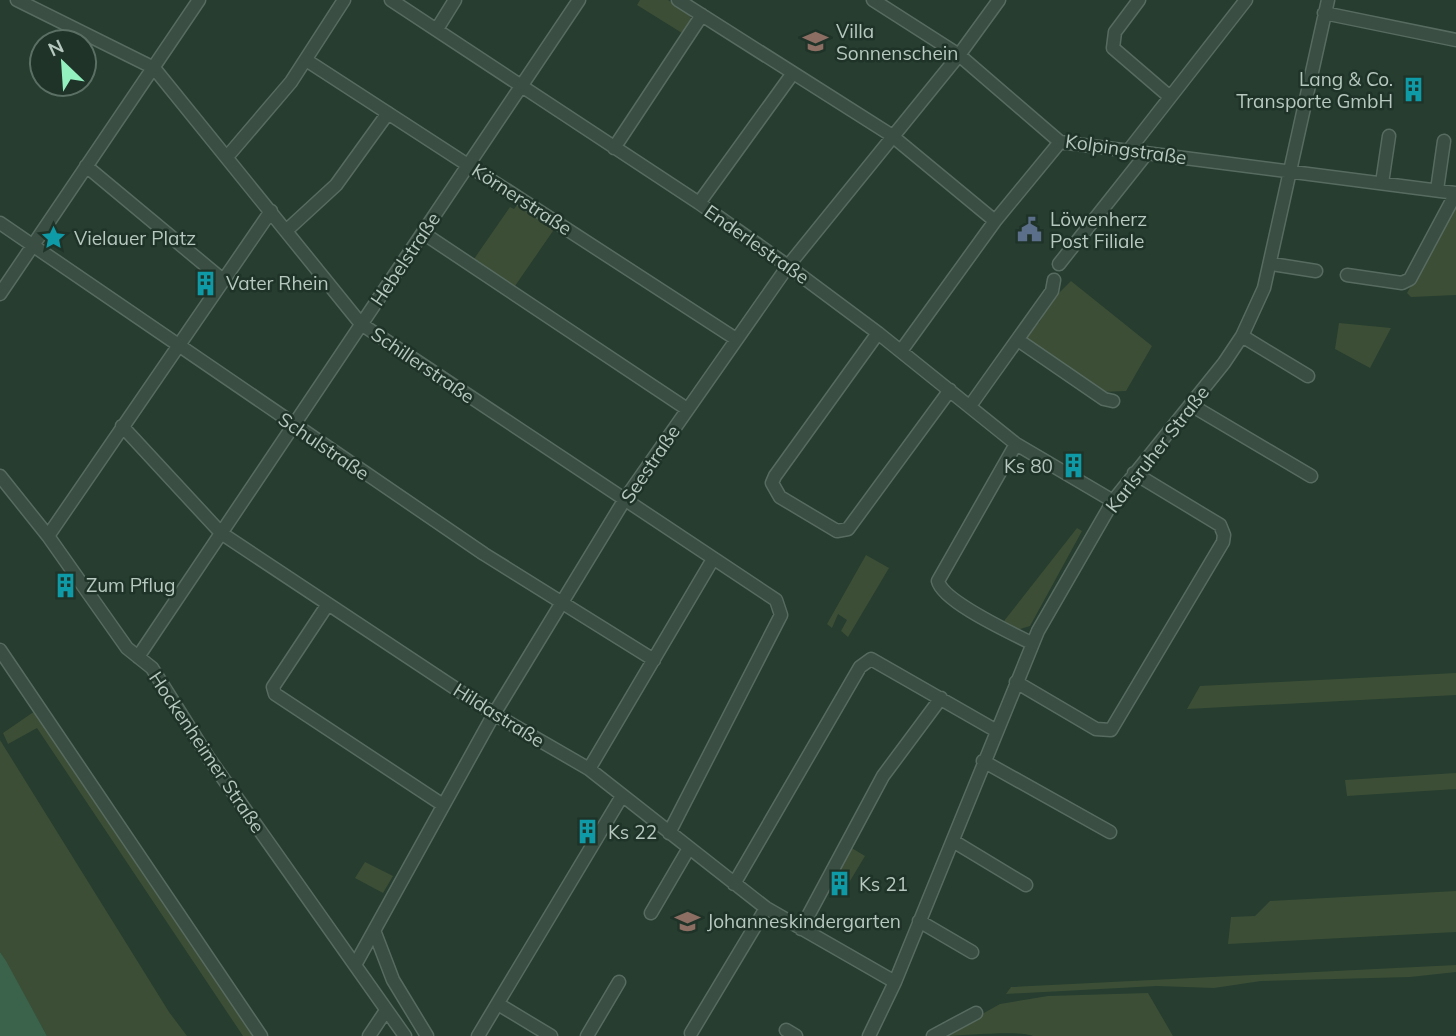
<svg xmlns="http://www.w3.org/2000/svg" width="1456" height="1036" font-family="Mulish,sans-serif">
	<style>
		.green { fill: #3c4e35 }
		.water { fill: #3b634c }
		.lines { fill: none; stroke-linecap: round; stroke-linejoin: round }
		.minor-casing { stroke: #586b61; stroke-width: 15 }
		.minor { stroke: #3a4e43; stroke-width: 12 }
		.labels { text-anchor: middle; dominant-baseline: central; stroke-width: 5; stroke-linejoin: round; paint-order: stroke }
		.poi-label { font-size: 19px; fill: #b6c8bf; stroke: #1f3328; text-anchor: start }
		.street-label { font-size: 19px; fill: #b6c8bf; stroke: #1f3328 }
	</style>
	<rect width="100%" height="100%" fill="#263d30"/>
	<!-- green -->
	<path class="green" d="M640,0H668L690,14L691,20L682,33L637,5Z
		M1456,203V295L1411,297L1407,293Z
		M518,204L555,228L515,286L474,259L510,207L514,209Z
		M1071,281L1152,346L1126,391L1101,392L1024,339L1036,322L1039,323L1050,302Z
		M1339,323L1391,328L1370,368L1335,349Z
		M1077,528L1082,531L1030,626L1017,630L1004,621Z
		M866,555L889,568L848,637L841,631L847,620L838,614L832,628L827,624Z
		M1456,673V695L1187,709L1200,686Z
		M35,711L255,1036H243L37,728L8,744L3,733Z
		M0,740L169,1012L187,1036H47L0,952Z
		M1456,773V789L1347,796L1345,780Z
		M850,847L865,856L847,886L832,877Z
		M365,862L393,876L383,893L355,878Z
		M1456,891V932L1228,944L1231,917L1255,916L1270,901Z
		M1456,965V972L1410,977L1261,981L1214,988L1157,986L1006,994L1011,987Z
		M1148,993L1173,1036H1033C1020,1030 963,1036 943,1036L1000,1004L1048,996Z"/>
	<!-- water -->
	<path class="water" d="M0,952L6,961L47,1036H0Z"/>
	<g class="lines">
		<defs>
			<path id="minor" d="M17,0L154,68L361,324L776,600L781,615L669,833
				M391,0L699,203L788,266L878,333L1016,444L1113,501
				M678,0L891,135L995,221
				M873,0L959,55L1060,142L1456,193L1410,279L1402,283L1347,275
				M1139,0L1115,32L1113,48L1170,97
				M1324,13L1456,40
				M437,29L455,0
				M306,60L736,339
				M614,148L702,15
				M1129,150L1246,0
				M227,157L291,82L344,0
				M86,166L223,280
				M1382,183L1389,136
				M1437,190L1444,141
				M699,203L793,73
				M0,223L484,554L654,660
				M287,230L336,185L388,113
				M423,233L687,409
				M1059,264L1147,153
				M1272,264L1316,271
				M0,294L199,0
				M878,333L775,476L772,483L780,497L837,531L848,529L950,390
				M1242,336L1308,376
				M1018,340L1104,399L1113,401
				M901,351L995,221L1060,142
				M1191,405L1311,476
				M970,406L1052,291L1054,280
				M122,426L221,533L494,714L589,769L766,908L895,982
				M1016,444L938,581C943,602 1012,633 1031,643
				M0,476L48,536L127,648L152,668L208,757L405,1036
				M48,536L271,211
				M328,604L273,687L275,694L443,805
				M0,650L261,1036
				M138,657L579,0
				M1016,682L1096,729L1111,730L1223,542L1224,535L1220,525L1134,473
				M983,761L1110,832
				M589,769L713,559
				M953,841L1026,885
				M734,884L860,667L871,659L995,730
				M651,913L689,848
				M919,921L972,952
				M801,929L883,776L941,698
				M375,933L393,980L427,1036
				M355,965L494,714L625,499L788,266L959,55L999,0
				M498,1004L551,1036
				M786,1030L796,1036
				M691,1033L766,908
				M369,1036L385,1012
				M478,1036L622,796
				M587,1036L619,982
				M869,1036L895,982L1038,631L1113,501L1224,363L1242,336L1264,288L1328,0
				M933,1036L976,1013"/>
		</defs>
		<!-- minor casing -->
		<use href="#minor" class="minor-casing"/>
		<!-- minor -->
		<use href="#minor" class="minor"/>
	</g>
	<!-- icons -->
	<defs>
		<symbol id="school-bare" viewBox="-9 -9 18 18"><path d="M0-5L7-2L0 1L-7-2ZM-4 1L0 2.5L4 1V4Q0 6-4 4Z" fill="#8d6e63" stroke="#1f3328" stroke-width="2.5" paint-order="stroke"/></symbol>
		<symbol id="building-bare" viewBox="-9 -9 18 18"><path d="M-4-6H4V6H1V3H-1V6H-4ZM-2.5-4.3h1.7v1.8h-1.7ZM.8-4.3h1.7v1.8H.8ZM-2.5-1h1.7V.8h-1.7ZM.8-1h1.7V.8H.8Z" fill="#0f9aa8" stroke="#1f3328" stroke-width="2.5" paint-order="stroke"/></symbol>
		<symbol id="civic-bare" viewBox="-9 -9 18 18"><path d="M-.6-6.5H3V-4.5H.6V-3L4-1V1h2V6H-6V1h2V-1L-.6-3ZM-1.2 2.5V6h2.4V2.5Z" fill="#5c6f8a" stroke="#1f3328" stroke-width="2.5" paint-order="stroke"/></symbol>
		<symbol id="sight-bare" viewBox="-9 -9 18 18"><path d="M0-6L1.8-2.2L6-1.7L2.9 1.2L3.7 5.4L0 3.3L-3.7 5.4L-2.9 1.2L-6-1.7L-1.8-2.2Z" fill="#0f9aa8" stroke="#1f3328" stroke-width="2.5" paint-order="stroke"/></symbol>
	</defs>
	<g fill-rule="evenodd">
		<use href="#school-bare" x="798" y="24" width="35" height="35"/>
		<use href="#building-bare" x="1396" y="72" width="35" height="35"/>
		<use href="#civic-bare" x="1012" y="212" width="35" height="35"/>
		<use href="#sight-bare" x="36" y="220" width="35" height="35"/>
		<use href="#building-bare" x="188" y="266" width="35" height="35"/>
		<use href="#building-bare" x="1056" y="448" width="35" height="35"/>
		<use href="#building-bare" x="48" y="568" width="35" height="35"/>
		<use href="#building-bare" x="570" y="814" width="35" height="35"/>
		<use href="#building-bare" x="822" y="866" width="35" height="35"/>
		<use href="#school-bare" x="670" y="904" width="35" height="35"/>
	</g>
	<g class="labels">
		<!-- poi labels -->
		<g class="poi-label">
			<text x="836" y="31">Villa<tspan x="836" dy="22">Sonnenschein</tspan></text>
			<text x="1393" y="79" text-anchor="end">Lang &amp; Co.<tspan x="1393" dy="22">Transporte GmbH</tspan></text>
			<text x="1050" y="219">Löwenherz<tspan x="1050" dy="22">Post Filiale</tspan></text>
			<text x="74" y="238">Vielauer Platz</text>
			<text x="226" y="283">Vater Rhein</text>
			<text x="1053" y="466" text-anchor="end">Ks 80</text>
			<text x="86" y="585">Zum Pflug</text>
			<text x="608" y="832">Ks 22</text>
			<text x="859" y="884">Ks 21</text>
			<text x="707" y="921">Johanneskindergarten</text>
		</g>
		<!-- street labels -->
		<g class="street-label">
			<text transform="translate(1126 149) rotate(8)">Kolpingstraße</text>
			<text transform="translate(522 199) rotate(33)">Körnerstraße</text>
			<text transform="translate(757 244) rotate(35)">Enderlestraße</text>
			<text transform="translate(405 259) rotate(-56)">Hebelstraße</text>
			<text transform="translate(423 365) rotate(34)">Schillerstraße</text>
			<text transform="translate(324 446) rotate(34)">Schulstraße</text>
			<text transform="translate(1157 449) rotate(-52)">Karlsruher Straße</text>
			<text transform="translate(650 464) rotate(-56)">Seestraße</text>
			<text transform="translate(499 715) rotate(32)">Hildastraße</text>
			<text transform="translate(207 752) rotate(56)">Hockenheimer Straße</text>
		</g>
	</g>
	<!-- north arrow -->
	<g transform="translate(63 63) rotate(335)"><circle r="33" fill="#1f3328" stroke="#5b6f64" stroke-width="2"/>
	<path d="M0-5L12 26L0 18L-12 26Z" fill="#92f1bf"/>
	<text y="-10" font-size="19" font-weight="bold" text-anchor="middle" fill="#b6c8bf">N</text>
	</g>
</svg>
